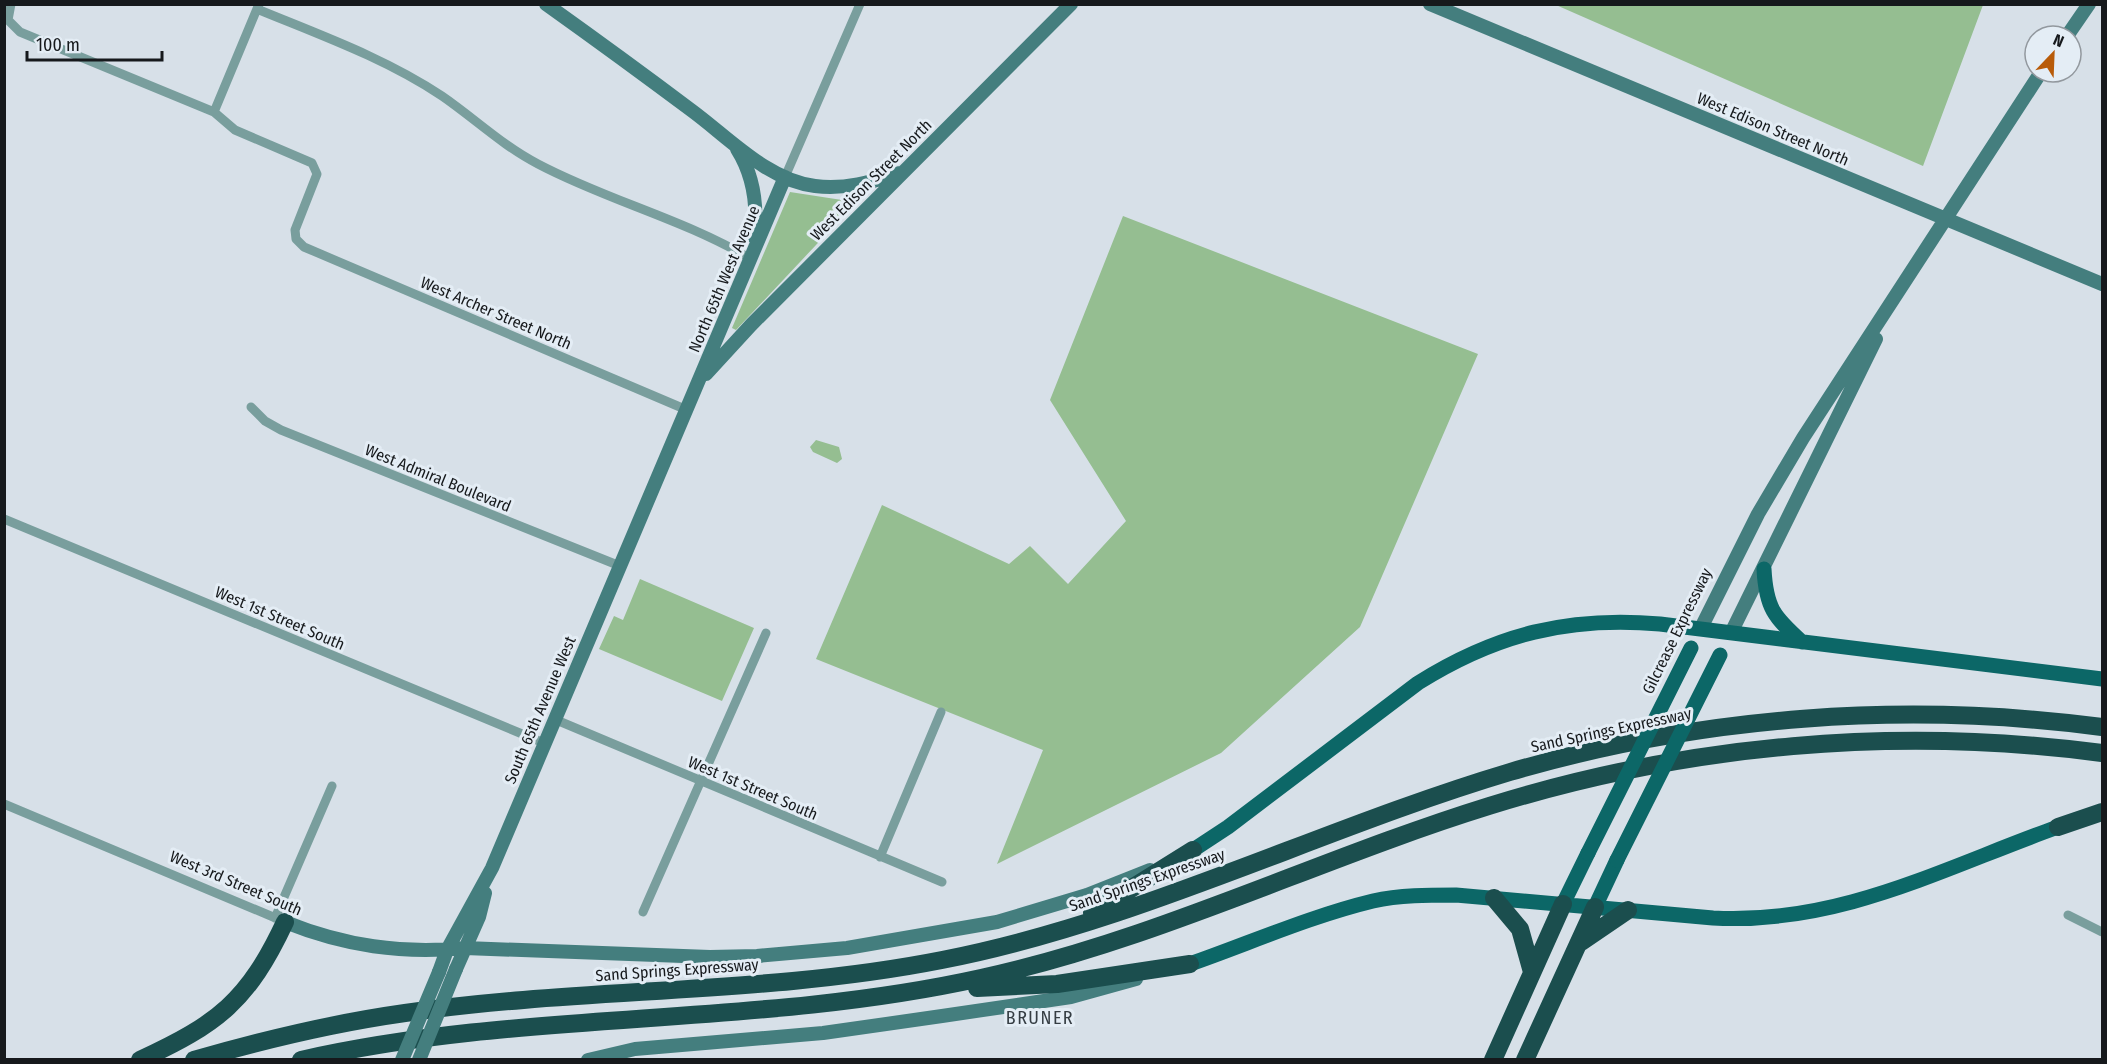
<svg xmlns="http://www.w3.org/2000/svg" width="2107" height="1064" font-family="'Fira Sans Condensed',sans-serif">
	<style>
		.green { fill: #95be91 }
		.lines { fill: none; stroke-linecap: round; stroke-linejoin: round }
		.street { stroke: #799e9d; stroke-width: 9 }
		.secondary { stroke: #447e7e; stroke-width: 14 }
		.primary { stroke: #0c6767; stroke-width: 15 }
		.highway { stroke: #1b4e4e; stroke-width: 18 }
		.secondary-bridge { stroke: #447e7e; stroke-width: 14 }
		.primary-bridge { stroke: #0c6767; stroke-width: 15 }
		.labels { text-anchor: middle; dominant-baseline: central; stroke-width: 6; stroke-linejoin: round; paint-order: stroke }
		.street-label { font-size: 16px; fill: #16191c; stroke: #e4edf5 }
		.neighbourhood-label { font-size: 18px; letter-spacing: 1.5px; fill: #353d43; stroke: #e4edf5 }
	</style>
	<rect width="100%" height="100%" fill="#d7e0e8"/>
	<!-- green -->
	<path class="green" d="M1556,5V4L1983,5L1923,166Z
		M790,192L842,200L848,206V211L736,330L732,328Z
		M1123,216L1478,354L1360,627L1221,753L997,864L1043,750L816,659L882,505L1009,564L1030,546L1068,584L1126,521L1050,400Z
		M816,440L839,447L842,459L837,463L813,452L810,447Z
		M640,579L754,628L722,701L599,649L614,616L623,620Z"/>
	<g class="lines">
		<!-- street -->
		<path class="street" d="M257,9C320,35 385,58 442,96C474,118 503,146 538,164C606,200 683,219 749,258
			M8,20L20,32L214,112L235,130L312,163L317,174L295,230L296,239L304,247L687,410
			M8,20L11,4
			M214,112L259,4
			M785,177L860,4
			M251,407L265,421L281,430L620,566
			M4,519L544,743
			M554,719L942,882
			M4,804L285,922
			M880,857L941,712
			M643,912L766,633
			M2068,915L2102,932
			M275,918L332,786"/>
		<!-- secondary -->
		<path class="secondary" d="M546,4C595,39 643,74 691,110C728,137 767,180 815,186C844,190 872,182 900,173
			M1430,4L2102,284
			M2067,36L2089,4
			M737,149C754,176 758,205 754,237
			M706,374L751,325L1071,4
			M1701,628L1758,514L1803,438L2041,72
			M1731,633L1876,339
			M285,922C345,946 401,954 465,948L710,957L757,956L847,948L997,922L1087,895L1150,870
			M456,969L479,917L485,893
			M439,972L447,950L492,868L785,177
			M588,1060L635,1049L823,1033L942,1016L1071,997L1136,979"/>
		<!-- primary -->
		<path class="primary" d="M1764,569C1766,608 1774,617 1802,642
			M1193,850L1228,827L1418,683C1496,634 1569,616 1660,624L2102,679
			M1563,904L1588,853
			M1595,907L1617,860
			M1190,964C1250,943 1311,916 1373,901C1400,895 1428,895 1456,895L1713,918C1839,925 1943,868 2058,827"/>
		<!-- highway -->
		<path class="highway" d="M2058,827L2102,812
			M1494,898L1520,929L1532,972
			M1092,913L1193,850
			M1581,942L1628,910
			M977,988L1057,984L1190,964
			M140,1060C218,1024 248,1001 285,922
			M194,1060C263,1040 334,1023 405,1013C583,987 765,995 942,960C1138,922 1319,829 1510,772C1701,716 1905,701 2102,727
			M301,1060C525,1009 756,1028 981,978C1156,940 1318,859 1489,806C1688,744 1896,726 2102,753
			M1493,1060L1563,904
			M1525,1060L1595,907"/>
		<!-- secondary-bridge -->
		<path class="secondary-bridge" d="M402,1060L439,972
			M419,1060L456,969"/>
		<!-- primary-bridge -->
		<path class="primary-bridge" d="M1588,853L1691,648
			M1617,860L1720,655"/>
	</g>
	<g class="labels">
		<!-- street labels -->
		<g class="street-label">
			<text transform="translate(1773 129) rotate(23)">West Edison Street North</text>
			<text transform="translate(871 180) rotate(-45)">West Edison Street North</text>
			<text transform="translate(724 279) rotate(-67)">North 65th West Avenue</text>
			<text transform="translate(496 313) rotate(23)">West Archer Street North</text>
			<text transform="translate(438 478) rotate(22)">West Admiral Boulevard</text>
			<text transform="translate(280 618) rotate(23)">West 1st Street South</text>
			<text transform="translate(1677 631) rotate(-64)">Gilcrease Expressway</text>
			<text transform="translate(540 710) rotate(-67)">South 65th Avenue West</text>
			<text transform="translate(1611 730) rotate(-12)">Sand Springs Expressway</text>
			<text transform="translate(753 788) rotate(23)">West 1st Street South</text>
			<text transform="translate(1147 880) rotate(-19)">Sand Springs Expressway</text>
			<text transform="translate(236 883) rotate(23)">West 3rd Street South</text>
			<text transform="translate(677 970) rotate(-4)">Sand Springs Expressway</text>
		</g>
		<!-- neighbourhood labels -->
		<g class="neighbourhood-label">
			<text x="1040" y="1018">BRUNER</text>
		</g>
	</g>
	<!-- border -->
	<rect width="2107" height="1064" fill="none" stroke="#16191c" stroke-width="12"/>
	<!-- north arrow -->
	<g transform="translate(2053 54) rotate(23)"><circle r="28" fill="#e4edf5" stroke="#92989e" stroke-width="1.5"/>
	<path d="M0-4.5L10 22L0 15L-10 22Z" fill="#b85b09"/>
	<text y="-9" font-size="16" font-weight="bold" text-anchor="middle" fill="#16191c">N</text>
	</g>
	<!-- scale -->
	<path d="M27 51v9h135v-9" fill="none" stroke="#16191c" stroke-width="3"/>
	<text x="36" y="51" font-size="18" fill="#16191c" stroke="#e4edf5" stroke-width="4.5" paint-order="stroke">100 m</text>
</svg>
